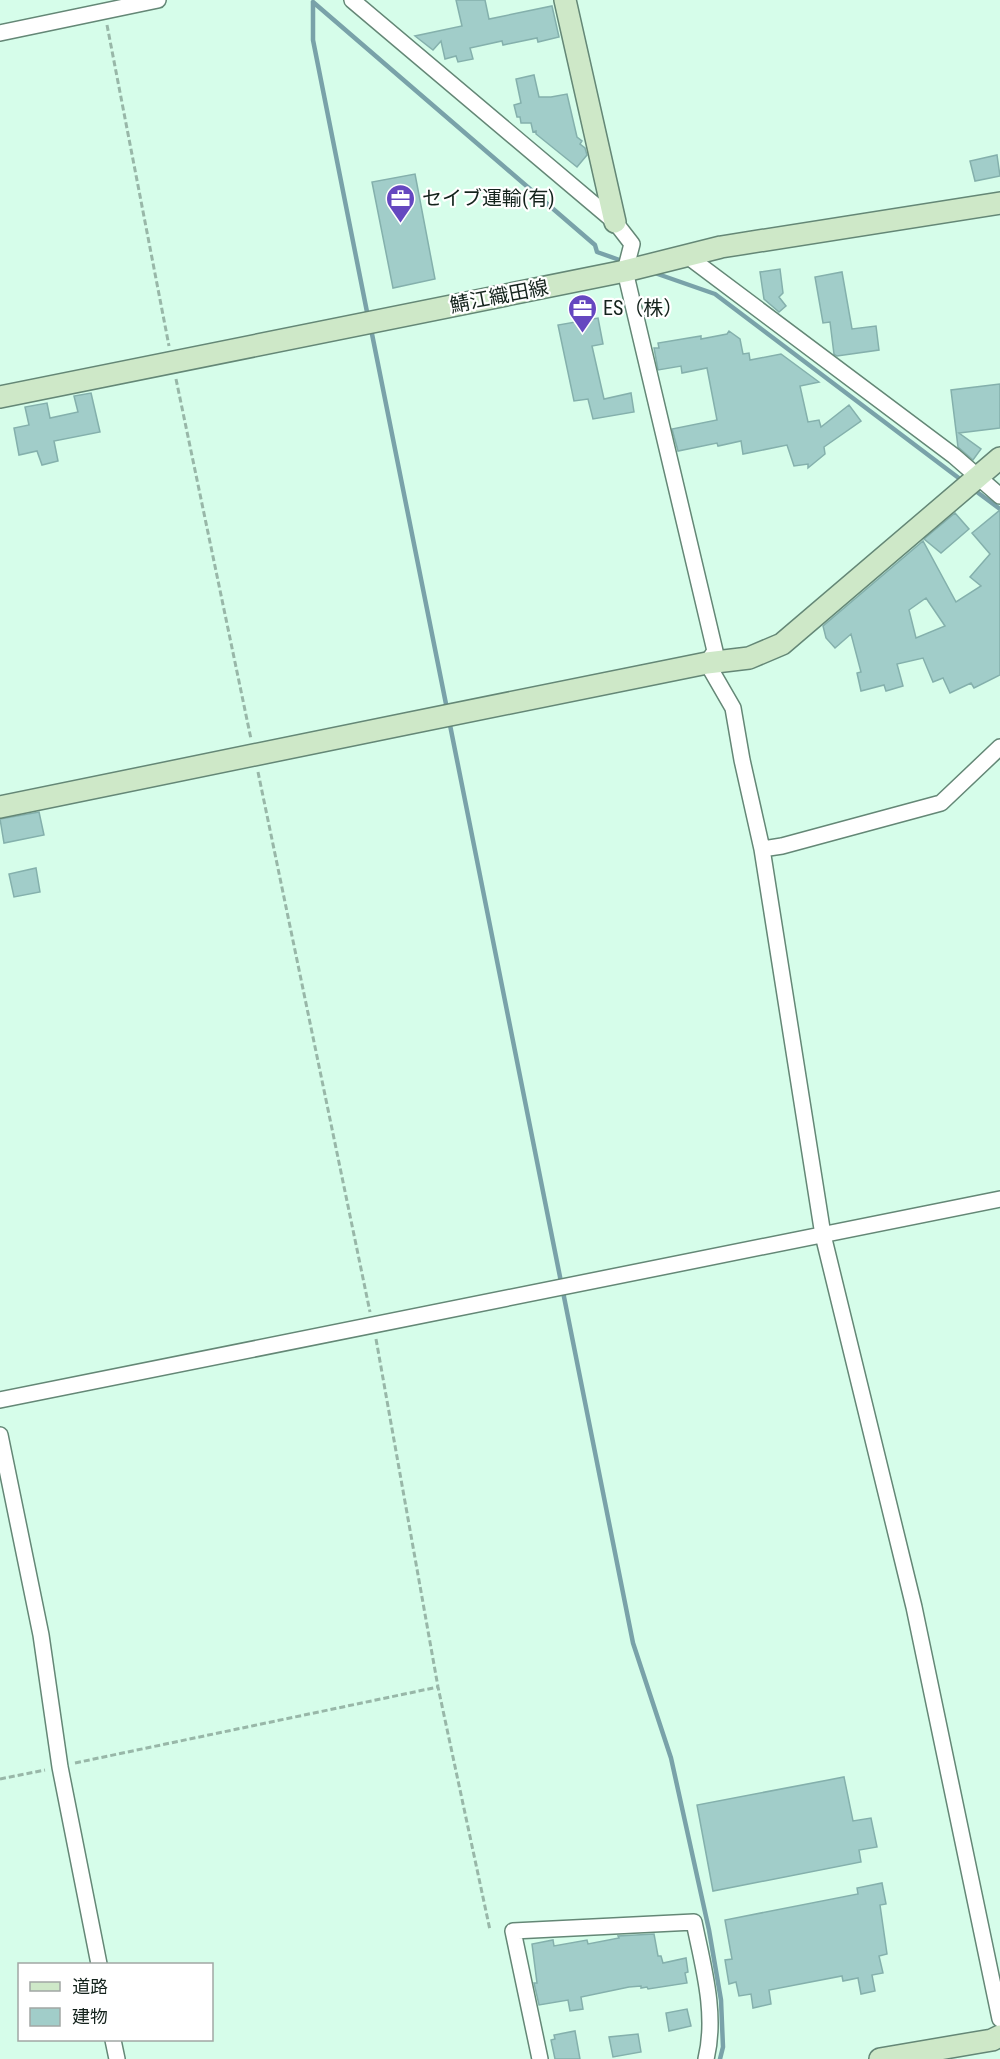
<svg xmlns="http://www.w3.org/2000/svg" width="1000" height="2059" font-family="'Roboto Condensed','Noto Sans JP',sans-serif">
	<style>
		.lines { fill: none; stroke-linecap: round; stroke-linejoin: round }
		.stream { stroke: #79a2a9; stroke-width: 4.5 }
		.building { fill: #a1cdc9; stroke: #84b0ac; stroke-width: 1.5; fill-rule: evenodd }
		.street-casing { stroke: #648776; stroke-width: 18 }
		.secondary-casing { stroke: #648776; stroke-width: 24 }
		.path { stroke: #98b7a8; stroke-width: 3; stroke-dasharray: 6 3; stroke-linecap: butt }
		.street { stroke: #fff; stroke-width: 15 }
		.secondary { stroke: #cee8c8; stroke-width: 21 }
		.labels { text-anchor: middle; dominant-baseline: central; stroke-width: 4.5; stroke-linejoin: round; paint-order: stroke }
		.poi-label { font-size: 20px; fill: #14231c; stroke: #fff; text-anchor: start }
		.street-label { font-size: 20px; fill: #14231c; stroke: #fff }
	</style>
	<rect width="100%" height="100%" fill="#d6fdea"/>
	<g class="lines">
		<!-- stream -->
		<path class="stream" d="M313,2V40L368,317
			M313,2L595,245L597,252L625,262
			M652,272L715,294L964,482
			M371,329L447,709
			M973,489L1000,509
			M449,720L633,1643L671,1758L709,1930L721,2000L723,2047L720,2059"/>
	</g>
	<!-- building -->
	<path class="building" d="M456,0H485L489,19L552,6L559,37L538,42L537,38L503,45L502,41L470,48L473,59L458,62L456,56L445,59L441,41L433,50L415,36L462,26Z
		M534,75L539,97H551L567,94L577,137L582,141L580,144L585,148L587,155L577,167L536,134V131L533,132L531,123H521L520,117H517L514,105L521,103L516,79Z
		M997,155L1000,176L975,181L970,161Z
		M415,174L435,279L393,288L372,182Z
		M780,269L783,293L779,297L786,306L779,312L764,299L760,272Z
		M842,272L852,329L876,326L879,350L837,356L834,354L830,322L823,323L815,277Z
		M598,318L603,344L592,346L604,399L631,393L634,412L593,419L588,399L574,401L558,325Z
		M729,331L740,339L743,354L749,353L750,360L781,354L819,382L800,386L808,422L819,420L821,427L849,405L861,421L824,447L825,454L808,468V464L794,466L787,445L743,454L741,441L718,446L717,443L678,451L672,429L717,420L707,368L682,373L681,366L658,370L654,348H659L658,343L701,336V339L727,334Z
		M1000,384V428L959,433L981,449L973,460L958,447L951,390Z
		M91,393L100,432L54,441L58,461L42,465L37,451L19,455L14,428L29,425L25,407L47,403L50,418L78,412L74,396Z
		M1000,510V675L974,688L971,683L950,693L943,678L933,682L923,658L897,664L903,686L886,691L884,685L861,691L857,673L861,672L851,634L835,648L826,638L823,626L923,541L956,602L981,586L970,577L990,554L972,533ZM926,598L945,626L916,638L909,610Z
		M955,513L969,529L941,553L924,539Z
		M39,812L44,835L4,843L0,819Z
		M36,868L40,892L14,897L9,874Z
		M844,1777L853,1821L871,1818L877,1847L859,1850L861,1862L713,1891L697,1805Z
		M882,1883L886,1904L880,1905L887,1954L879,1956L883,1973L872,1975L875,1991L861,1994L858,1978L843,1981L842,1976L769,1990L771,2004L753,2008L751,1994L739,1996L736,1982L729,1984L725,1960L732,1959L725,1920L858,1894L857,1888Z
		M654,1934L658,1956H661L663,1963L686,1958L688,1972L685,1973L687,1983L648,1989L647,1987L641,1988V1986L629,1987L581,1997L583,2009L570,2011L568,2000L539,2005L534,1983H537L532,1944L553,1940L554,1946L587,1940L588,1944L619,1938L618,1936Z
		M687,2009L691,2026L669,2031L666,2013Z
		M575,2031L580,2059H555L551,2040L555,2039L554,2035Z
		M638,2034L641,2052L613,2057L609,2037Z"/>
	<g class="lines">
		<defs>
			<path id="street" d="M352,0L615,222L632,244L625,271L715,651L707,663L733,708L742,760L762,849L823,1235L914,1607L1000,2019
				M0,33L158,0
				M686,255L954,456L1000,496
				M762,849L782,846L941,803L1000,747
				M0,1400L1000,1199
				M0,1435L41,1635L60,1767L99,1964
				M113,2040L117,2059
				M540,2059L513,1931L694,1922C703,1966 717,2014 706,2059"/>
			<path id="secondary" d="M565,0L615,222
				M0,397L625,271L721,247L1000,203
				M0,807C236,759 471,710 707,663L749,658L782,644L1000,458
				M880,2059L992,2040L1000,2036"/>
		</defs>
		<!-- street casing -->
		<use href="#street" class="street-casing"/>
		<!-- secondary casing -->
		<use href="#secondary" class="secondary-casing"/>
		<!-- path -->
		<path class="path" d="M107,25L169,346
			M176,379L251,739
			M258,772L370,1312
			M376,1339L438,1687L490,1930
			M75,1763L438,1687
			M0,1779L45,1770"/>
		<!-- street -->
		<use href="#street" class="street"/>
		<!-- secondary -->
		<use href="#secondary" class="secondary"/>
	</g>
	<!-- icons -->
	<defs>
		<symbol id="office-pin" viewBox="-11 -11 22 30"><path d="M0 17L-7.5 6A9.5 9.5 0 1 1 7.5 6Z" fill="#6547c0" stroke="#fff"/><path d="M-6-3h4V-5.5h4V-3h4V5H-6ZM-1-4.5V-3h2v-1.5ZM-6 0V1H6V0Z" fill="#fff"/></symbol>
	</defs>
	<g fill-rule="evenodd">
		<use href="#office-pin" x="384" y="182" width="33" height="45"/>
		<use href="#office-pin" x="566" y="292" width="33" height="45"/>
	</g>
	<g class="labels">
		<!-- poi labels -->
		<g class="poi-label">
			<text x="422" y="198">セイブ運輸(有)</text>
			<text x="603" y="308">ES（株）</text>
		</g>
		<!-- street labels -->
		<g class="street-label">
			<text transform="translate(499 296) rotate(-11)">鯖江織田線</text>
		</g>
	</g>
	<!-- legend -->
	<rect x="18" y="1963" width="195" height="78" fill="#ffffff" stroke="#a1a7a4" stroke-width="1.5"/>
	<rect x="30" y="1982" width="30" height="9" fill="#cee8c8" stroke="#a1a7a4" stroke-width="1.5"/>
	<text x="72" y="1993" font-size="18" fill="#14231c">道路</text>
	<rect x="30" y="2008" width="30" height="18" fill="#a1cdc9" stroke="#a1a7a4" stroke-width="1.5"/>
	<text x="72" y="2023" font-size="18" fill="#14231c">建物</text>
</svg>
